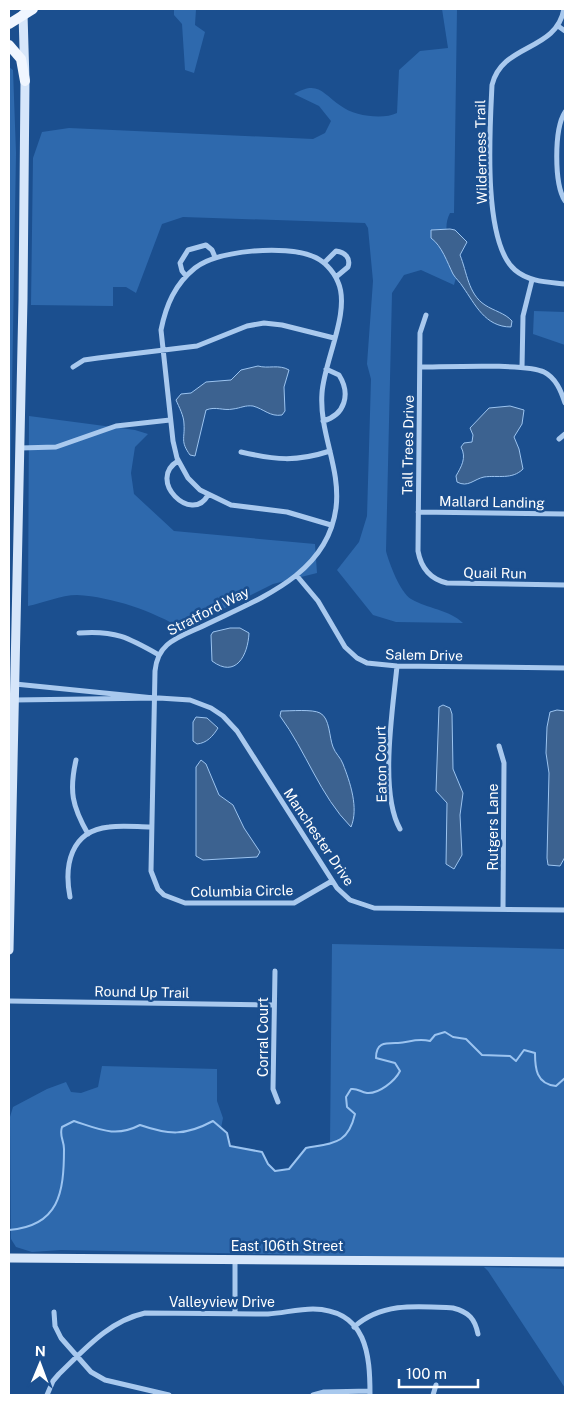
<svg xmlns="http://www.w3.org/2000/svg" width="574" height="1404" font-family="'Public Sans',sans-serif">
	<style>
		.green { fill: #2e69ad }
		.water { fill: #3c6290; stroke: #9cc4f0 }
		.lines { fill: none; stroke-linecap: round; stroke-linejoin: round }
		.stream { stroke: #9cc4f0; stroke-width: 2 }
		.street { stroke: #a9c9ee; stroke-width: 5 }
		.secondary { stroke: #d6e6fa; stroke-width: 9 }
		.primary { stroke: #f0f6ff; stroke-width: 10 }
		.labels { text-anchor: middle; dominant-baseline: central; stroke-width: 5; stroke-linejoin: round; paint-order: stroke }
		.street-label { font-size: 14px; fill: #fff; stroke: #1b4f8f }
	</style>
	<rect width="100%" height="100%" fill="#1b4f8f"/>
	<!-- green -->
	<path class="green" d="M174,9H196L195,25L205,32L194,73L185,70L182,24L174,15Z
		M442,9H457L454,213H450C440,232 454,251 457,269C458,274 455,280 454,285L421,270L404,275L392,293L386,551C389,563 400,592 411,599C428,609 448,609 463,623L396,622L373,615L337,570L359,542L367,516L371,379L367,364L373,281L368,228L365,223L183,217L162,224L136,293L126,287H113V306L31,305L33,158L42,132L69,128L313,139L325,133L331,121L319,106L294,94C318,80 322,93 341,106C354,116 383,120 397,113L399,70L420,51L448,48Z
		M9,67L13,70L16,153L9,568Z
		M534,311L565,312V345L533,334Z
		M29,416L135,430L148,434L135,447L131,473L134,494L174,531L315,544L317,573L273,584L183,629C152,611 113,597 77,595C61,595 43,603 28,606Z
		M332,944L565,949V1260L61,1250L32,1252L16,1247L11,1239L10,1117L13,1107L47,1089L66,1082L71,1092L81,1093L98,1087L102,1066L217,1069V1101L223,1118L221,1128L227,1133L230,1146L262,1152L268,1164L275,1171L289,1169L306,1148L330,1144Z
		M484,1267L565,1269V1388L488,1271Z"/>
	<!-- water -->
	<path class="water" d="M450,229L455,230L467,242L460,255C467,272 468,294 485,305C494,311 505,313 512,321L511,327C485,327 475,304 463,287C460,282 456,279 453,274C447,262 442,246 431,238V230Z
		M258,366C268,369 279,364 289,370L284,387L285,411L282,415C270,417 264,409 253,406C245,405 241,408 233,409C223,411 216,406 206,410L195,456L190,455C180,441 185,439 184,424C184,416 179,407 176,400L181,394L191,393L206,382L231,380L241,370Z
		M510,406L524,410L522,424L514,437L519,449L523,469C512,480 498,475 484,477C474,479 468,488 457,482L456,476C461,467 467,458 461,447L464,443L472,442L473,435L470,428L489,408Z
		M230,628H240L249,633C248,655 236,679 212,661L211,635L213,632Z
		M443,705L450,708L452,714L453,769L463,793L460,815L462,855L454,869L446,864L447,803L436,791L439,707Z
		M557,710L565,711V857L560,866L548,865L547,858L549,773L546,753L547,727L550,712Z
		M281,711C290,711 313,709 320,713C330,718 329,737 333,747C335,753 341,758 343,764C350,782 359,808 351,827C320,796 306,751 280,716Z
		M196,717L207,718L218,728C213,736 207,743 197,744L193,741V722Z
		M201,760L206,764L219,795L233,805L244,828L260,852L257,857L203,860L196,856V767Z"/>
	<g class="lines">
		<!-- stream -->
		<path class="stream" d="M9,1230C59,1226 64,1193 64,1149C64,1140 59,1136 62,1127L74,1121C99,1129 115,1138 140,1125C169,1135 185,1136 213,1121L227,1133L230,1146L262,1152L268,1164L275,1171L289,1169L306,1148C334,1143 348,1144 355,1114L347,1107L346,1097L351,1089C358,1088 360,1092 367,1093C379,1094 395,1081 400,1071L395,1063L376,1058C376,1042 385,1043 398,1043C410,1042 417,1038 430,1041L435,1035L445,1032L453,1037L466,1039L482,1055L510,1056L516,1061L524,1050L535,1053C535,1068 536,1084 556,1086L565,1078"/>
		<!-- street -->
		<path class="street" d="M564,9C556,52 502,43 492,85C490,127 482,242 515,270C529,282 548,282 565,284
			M558,26L565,31
			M565,112C554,129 554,184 565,201
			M324,263L336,251C345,252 351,258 348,267L336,277
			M186,276L182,271L180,263L188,250L206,245L212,250L215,257
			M426,315L420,333L418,551C421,568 430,579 447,583L565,585
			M73,367L84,360L98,358L197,346L247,326L264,323L282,325L334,338
			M420,367C444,367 527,363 544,372C556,378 561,391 565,403
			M522,368L523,316L532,280
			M323,421C345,415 351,394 339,375L326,369
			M559,439L565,434
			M20,448L56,447L116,426L170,420
			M241,452C276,460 296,462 330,451
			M178,461C146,480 192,525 208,495
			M418,512L565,514
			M331,525L287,512L231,505L200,490L188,478L177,458L173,441L161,330C166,305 175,284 195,268C218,250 285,245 312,256C323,260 333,270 338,282C351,311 324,361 322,393C319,433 341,468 336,508C327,577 255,600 201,627C190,632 176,637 167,645C159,652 156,661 155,671L151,871L158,889L164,895L185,903H294L332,881
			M297,576L318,601L345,647L357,658L367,663L397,666L565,668
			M79,633C115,630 129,638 159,655
			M397,666C393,708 379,792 400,829
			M15,684L154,698
			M14,700L159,698L190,700L211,708L223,716L237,731L337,888L350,900L374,908L565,910
			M499,746L504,763L503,909
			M76,760C69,791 72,806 88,834
			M70,897C64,866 70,831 109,827C123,825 138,827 151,827
			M275,971L273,1089L278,1102
			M9,1001L274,1005
			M54,1312L55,1326L61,1338L91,1372L105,1380L169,1395
			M235,1313V1260
			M354,1327C382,1302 418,1306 453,1308C469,1312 475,1319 478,1334
			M47,1395L53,1381L59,1374C85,1349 109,1321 145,1313C186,1313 227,1314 268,1314C283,1313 298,1309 313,1309C367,1310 370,1355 370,1395
			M313,1395L324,1392L370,1391
			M433,1395L436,1385"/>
		<!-- secondary -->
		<path class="secondary" d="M9,950L23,299L25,81L23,14
			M9,1258L565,1262"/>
		<!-- primary -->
		<path class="primary" d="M9,24L33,9
			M9,45L21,59L25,81"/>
	</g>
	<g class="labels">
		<!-- street labels -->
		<g class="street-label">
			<text transform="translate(481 152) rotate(-91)">Wilderness Trail</text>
			<text transform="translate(408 445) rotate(-89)">Tall Trees Drive</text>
			<text transform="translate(492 502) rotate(1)">Mallard Landing</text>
			<text transform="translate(495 573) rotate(1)">Quail Run</text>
			<text transform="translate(208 611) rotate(-27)">Stratford Way</text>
			<text transform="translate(424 655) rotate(1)">Salem Drive</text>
			<text transform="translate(381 764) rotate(-91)">Eaton Court</text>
			<text transform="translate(493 827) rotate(-90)">Rutgers Lane</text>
			<text transform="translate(319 837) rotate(56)">Manchester Drive</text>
			<text transform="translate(242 891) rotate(-1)">Columbia Circle</text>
			<text transform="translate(142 992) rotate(1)">Round Up Trail</text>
			<text transform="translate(263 1037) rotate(-90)">Corral Court</text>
			<text x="287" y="1246">East 106th Street</text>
			<text x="222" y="1302">Valleyview Drive</text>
		</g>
	</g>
	<!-- border -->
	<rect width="574" height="1404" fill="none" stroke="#ffffff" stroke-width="20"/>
	<!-- north arrow -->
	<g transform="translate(40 1364) rotate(1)" stroke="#1b4f8f" stroke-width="4" paint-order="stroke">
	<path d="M0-4L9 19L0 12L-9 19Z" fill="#ffffff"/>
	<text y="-8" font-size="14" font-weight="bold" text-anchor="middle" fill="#ffffff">N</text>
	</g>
	<!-- scale -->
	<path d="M399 1379v8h79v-8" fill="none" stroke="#ffffff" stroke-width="2.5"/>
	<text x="406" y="1379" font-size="15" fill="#ffffff" stroke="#1b4f8f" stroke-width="4" paint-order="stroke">100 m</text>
</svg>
